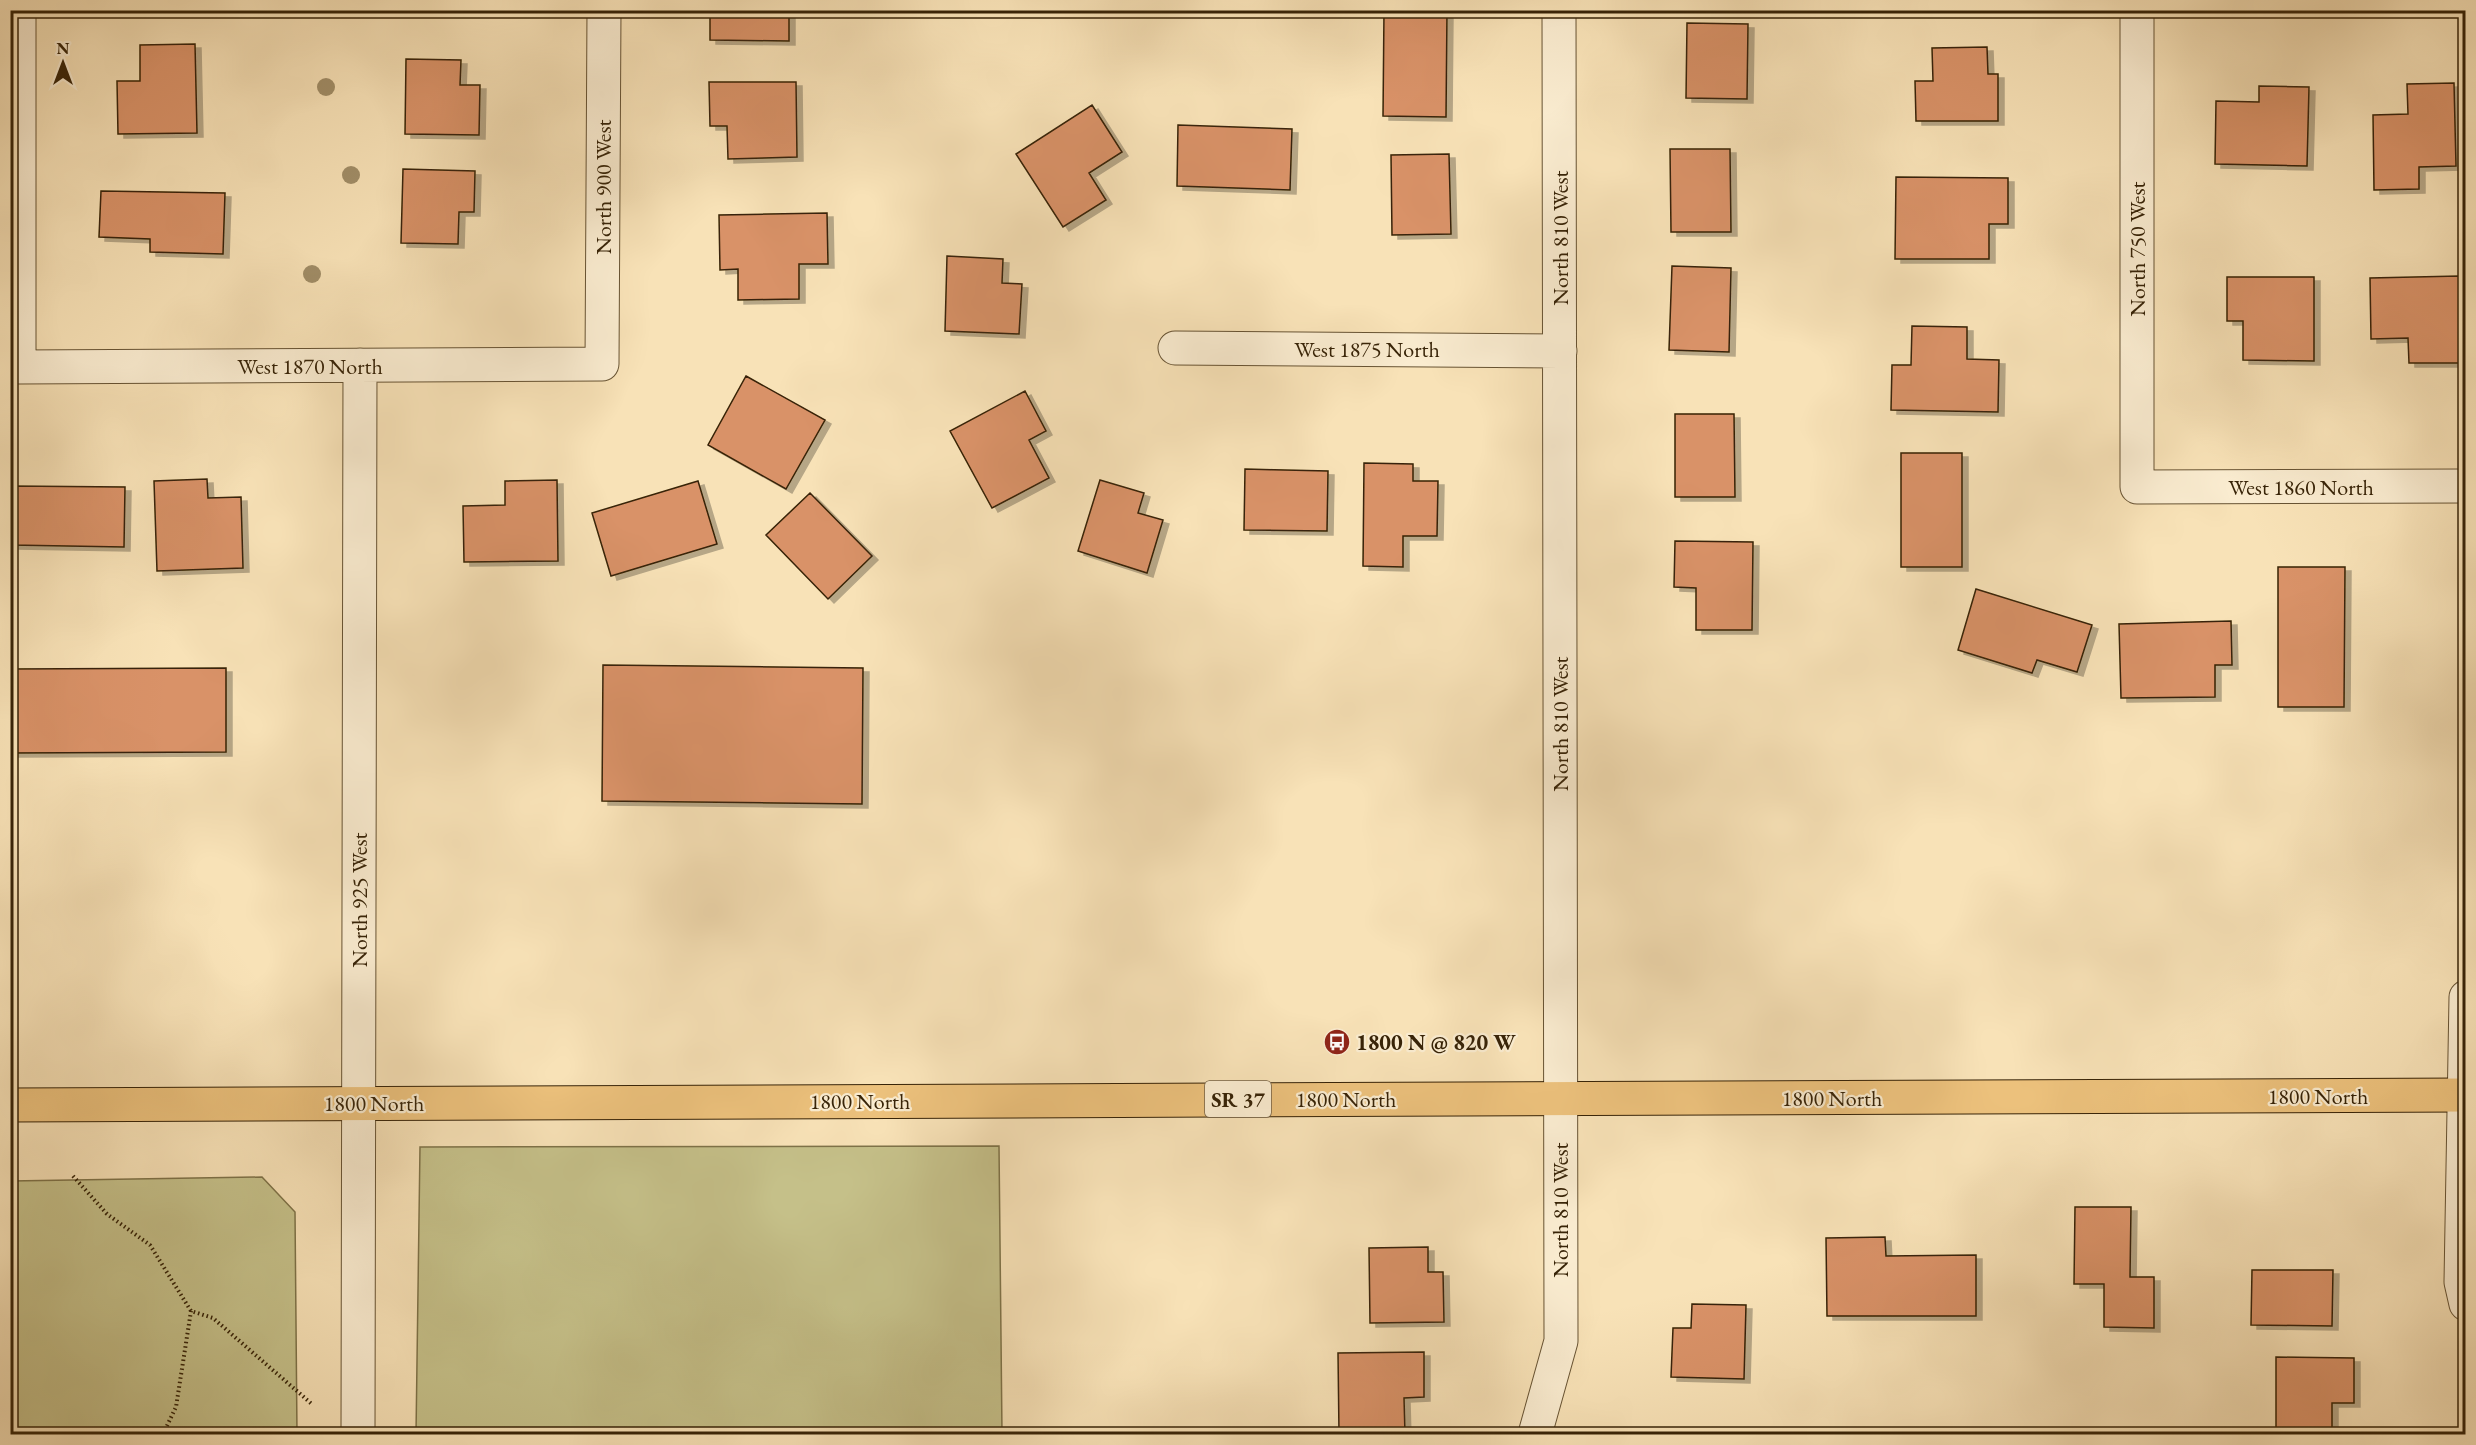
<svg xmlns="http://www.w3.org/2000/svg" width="2476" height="1445" font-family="'EB Garamond',serif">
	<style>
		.green { fill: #c5c089; stroke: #7e7248; stroke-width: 1.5 }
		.building { fill: #d99268; stroke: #372307; stroke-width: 1.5; filter: url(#shadow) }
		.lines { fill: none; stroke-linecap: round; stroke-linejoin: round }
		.minor-casing { stroke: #675333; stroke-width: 35 }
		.primary-casing { stroke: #372307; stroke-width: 35 }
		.path { stroke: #372307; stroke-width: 4; stroke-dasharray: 1.5 3; stroke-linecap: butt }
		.minor { stroke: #faecd0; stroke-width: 33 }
		.primary { stroke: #ecc17c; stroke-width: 33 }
		.tree { fill: #a18e68 }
		.labels { text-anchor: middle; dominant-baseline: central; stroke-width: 4.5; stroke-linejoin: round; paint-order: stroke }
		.shield { fill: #faecd0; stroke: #725f43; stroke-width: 1.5 }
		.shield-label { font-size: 21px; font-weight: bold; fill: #372307 }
		.street-label { font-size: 22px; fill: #372307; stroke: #faecd0 }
		.poi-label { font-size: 22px; font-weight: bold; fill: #372307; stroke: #faecd0; text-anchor: start }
	</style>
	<defs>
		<filter id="shadow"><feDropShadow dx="6" dy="4" stdDeviation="0" flood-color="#0004"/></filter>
	</defs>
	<rect width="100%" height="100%" fill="#f8e2b7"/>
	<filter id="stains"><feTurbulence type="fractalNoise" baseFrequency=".00333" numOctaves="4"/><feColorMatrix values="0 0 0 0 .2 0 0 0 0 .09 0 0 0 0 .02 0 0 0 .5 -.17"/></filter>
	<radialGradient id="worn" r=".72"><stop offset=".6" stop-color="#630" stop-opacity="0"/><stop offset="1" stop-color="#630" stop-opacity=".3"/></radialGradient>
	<!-- green -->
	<path class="green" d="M999,1146L1002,1434H416L420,1147Z
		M262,1177L295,1212L297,1434H11V1181Z"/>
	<!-- building -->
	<path class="building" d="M710,10H789V41L710,40Z
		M1384,10H1447L1446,117L1383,116Z
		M1687,23L1748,24L1747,99L1686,98Z
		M195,44L197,133L118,134L117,81H140V45Z
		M1987,47L1988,74H1998V121H1916L1915,81H1933L1932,48Z
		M406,59L461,60L460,85H480L479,135L405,134Z
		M709,82H796L797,157L728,159L727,126H710Z
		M2454,83L2456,166L2419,167V189L2374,190L2373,115L2408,114L2407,84Z
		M2259,86L2309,87L2307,166L2215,164L2216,101L2259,102Z
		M1092,105L1122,152L1089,173L1106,200L1063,227L1016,154Z
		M1178,125L1292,129L1290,190L1177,186Z
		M1670,149H1730L1731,232H1671Z
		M1449,154L1451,234L1392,235L1391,155Z
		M403,169L475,171L474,212H459L458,244L401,243Z
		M1896,177L2008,178V224H1989V259H1895Z
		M101,191L225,193L223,254L150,252V239L99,237Z
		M827,213L828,264H799V299L738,300V269L720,270L719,215Z
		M947,256L1003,259L1002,283L1022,284L1019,334L945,331Z
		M1672,266L1731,268L1729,352L1669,350Z
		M2459,276L2460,363H2409L2408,338L2371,339L2370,278Z
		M2227,277H2314V361L2243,360V321H2227Z
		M1912,326L1967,327V359L1999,360L1998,412L1891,410L1892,365H1911Z
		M746,376L825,420L786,489L708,445Z
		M1025,391L1046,431L1029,440L1049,478L992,508L950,431Z
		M1675,414H1734L1735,497H1675Z
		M1901,453H1962V567H1901Z
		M1364,463L1413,464V481H1438L1437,536H1403V567L1363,566Z
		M1245,469L1328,471L1327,531L1244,530Z
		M207,479L208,498L241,497L243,568L157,571L154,481Z
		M557,480L558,561L464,562L463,506L505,505V481Z
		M1100,480L1144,493L1138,513L1163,520L1147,573L1078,551Z
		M698,481L717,544L611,576L592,513Z
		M11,486L125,487L124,547L11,545Z
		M810,493L872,556L828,599L766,535Z
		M1675,541L1753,542L1752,630H1696V588L1674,587Z
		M2278,567H2345L2344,707H2278Z
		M1976,589L2092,625L2077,672L2037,660L2032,673L1958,650Z
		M2231,621L2232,665H2215V697L2121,698L2119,624Z
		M603,665L863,668L862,804L602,801Z
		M226,668V752L10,753V669Z
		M2075,1207H2131L2130,1277H2154V1328L2104,1327V1284H2074Z
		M1885,1237L1886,1256L1976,1255V1316H1827L1826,1238Z
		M1428,1247V1272H1443L1444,1322L1370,1323L1369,1248Z
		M2252,1270H2333L2332,1326L2251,1325Z
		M1692,1304L1746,1305L1744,1379L1671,1377L1673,1328H1691Z
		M1424,1352V1397L1404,1398L1405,1434H1339L1338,1353Z
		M2276,1357L2354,1358V1403H2332V1434H2276Z"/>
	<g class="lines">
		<defs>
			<path id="minor" d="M19,10V367L602,364L604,10
				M2137,10V487L2466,486
				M1175,348L1560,351
				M2466,997L2461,1282L2466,1304
				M358,1434L360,365
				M1535,1434L1561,1341L1559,10"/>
			<path id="primary" d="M10,1105L2466,1095"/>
		</defs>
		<!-- minor casing -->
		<use href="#minor" class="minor-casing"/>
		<!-- primary casing -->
		<use href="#primary" class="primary-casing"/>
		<!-- path -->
		<path class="path" d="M73,1176L107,1214L150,1245L191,1311L213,1318L313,1405
			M163,1434L176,1407L191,1311"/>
		<!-- minor -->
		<use href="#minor" class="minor"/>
		<!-- primary -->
		<use href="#primary" class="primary"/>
	</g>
	<!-- trees -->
	<g class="tree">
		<circle cx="326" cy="87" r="9"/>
		<circle cx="351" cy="175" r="9"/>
		<circle cx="312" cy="274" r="9"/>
	</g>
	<!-- icons -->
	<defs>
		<symbol id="bus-disc" viewBox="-11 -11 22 22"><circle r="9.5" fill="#8f2418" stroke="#faecd0"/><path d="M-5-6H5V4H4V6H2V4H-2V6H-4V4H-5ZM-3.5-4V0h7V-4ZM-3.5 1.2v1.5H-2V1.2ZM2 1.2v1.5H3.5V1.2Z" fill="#fff"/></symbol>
	</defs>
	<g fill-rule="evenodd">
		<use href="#bus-disc" x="1322" y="1027" width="30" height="30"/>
	</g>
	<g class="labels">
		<!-- shield labels -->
		<rect class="shield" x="1205" y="1081" width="66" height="36" rx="4.5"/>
		<g class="shield-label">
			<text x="1238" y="1099">SR 37</text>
		</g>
		<!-- street labels -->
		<g class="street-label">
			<text transform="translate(603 187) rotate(-90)">North 900 West</text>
			<text transform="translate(1560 238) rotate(-90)">North 810 West</text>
			<text transform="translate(2137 249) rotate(-90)">North 750 West</text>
			<text x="1367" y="349">West 1875 North</text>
			<text x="310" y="366">West 1870 North</text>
			<text x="2301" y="487">West 1860 North</text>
			<text transform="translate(1560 724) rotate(-90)">North 810 West</text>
			<text transform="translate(359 900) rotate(-90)">North 925 West</text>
			<text x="2318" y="1096">1800 North</text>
			<text x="1832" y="1098">1800 North</text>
			<text x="1346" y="1099">1800 North</text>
			<text x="860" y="1101">1800 North</text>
			<text x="374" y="1103">1800 North</text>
			<text transform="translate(1560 1210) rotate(-90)">North 810 West</text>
		</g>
		<!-- poi labels -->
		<g class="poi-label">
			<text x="1356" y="1042">1800 N @ 820 W</text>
		</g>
	</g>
	<!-- margin -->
	<rect width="2476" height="1445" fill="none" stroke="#f8e2b7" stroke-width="36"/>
	<rect x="12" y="12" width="2452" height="1421" fill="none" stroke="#372307" stroke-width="3"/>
	<rect x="18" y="18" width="2440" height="1409" fill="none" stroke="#372307" stroke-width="1.5"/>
	<!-- north arrow -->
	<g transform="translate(63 63)" stroke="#faecd0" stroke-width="4.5" paint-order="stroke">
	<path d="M0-4.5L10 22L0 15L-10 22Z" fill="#372307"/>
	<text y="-9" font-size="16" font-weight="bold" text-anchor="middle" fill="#372307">N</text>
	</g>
	<rect width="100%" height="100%" filter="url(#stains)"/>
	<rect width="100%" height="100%" fill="url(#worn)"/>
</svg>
